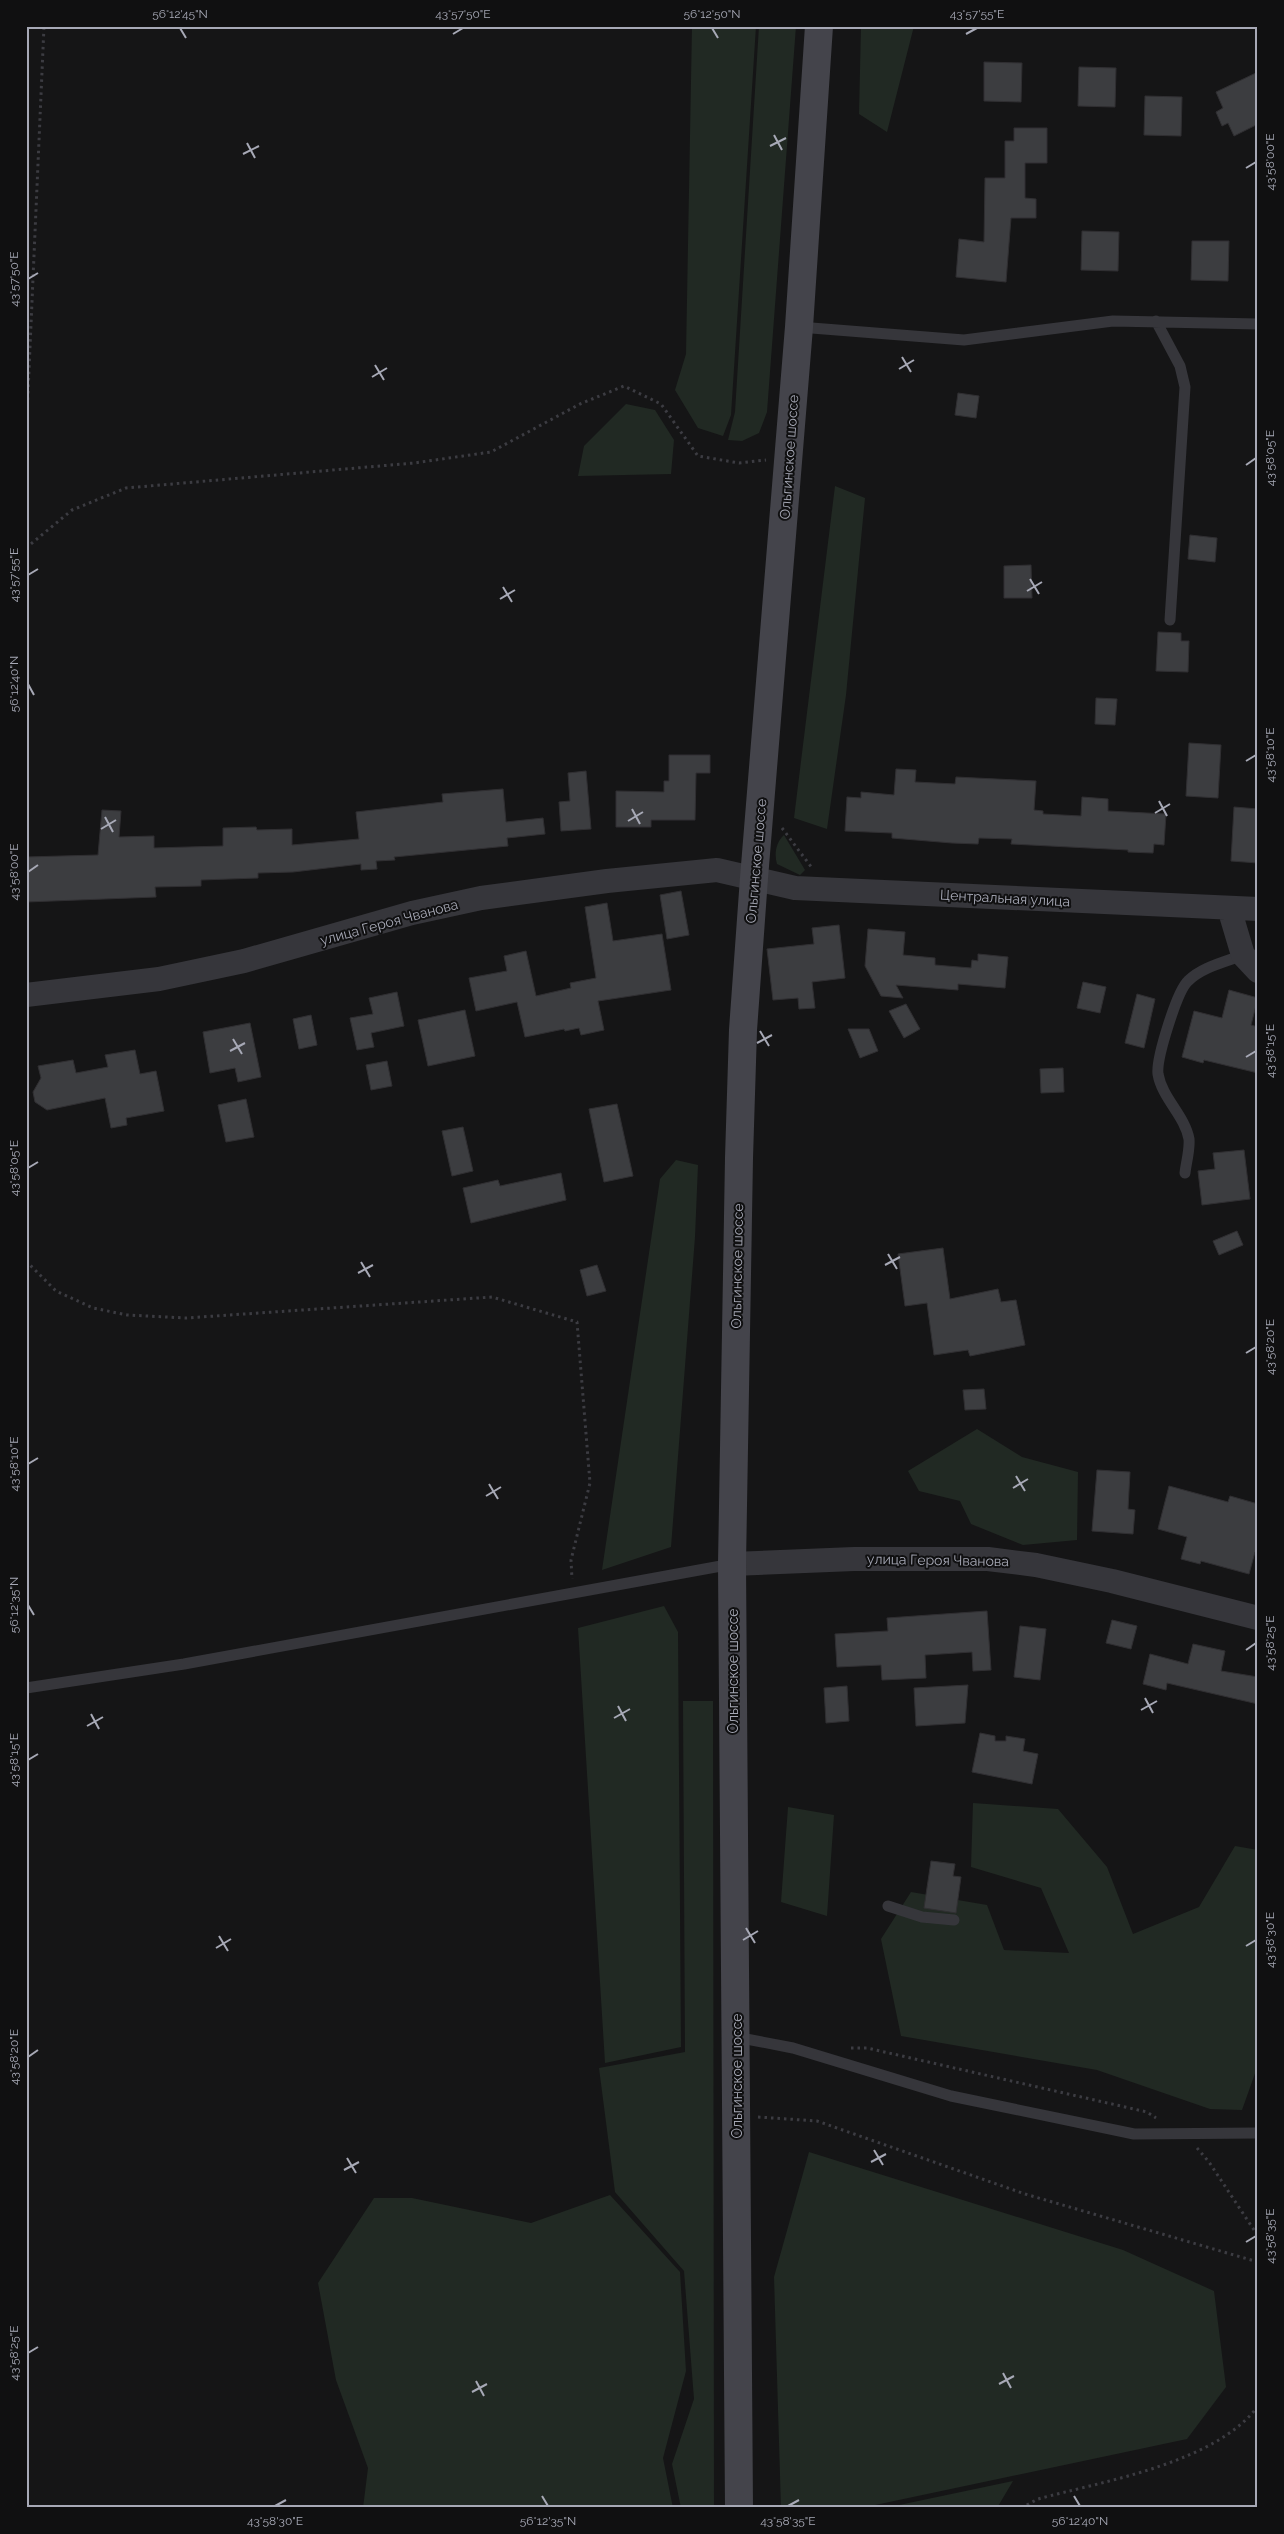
<svg xmlns="http://www.w3.org/2000/svg" width="1284" height="2534" font-family="Raleway,sans-serif">
	<style>
		.green { fill: #212923 }
		.building { fill: #3c3d40; stroke: #302f32 }
		.lines { fill: none; stroke-linecap: round; stroke-linejoin: round }
		.path { stroke: #3c3c42; stroke-width: 3; stroke-dasharray: 2.5 4; stroke-linecap: butt }
		.lane { stroke: #36363b; stroke-width: 11 }
		.street { stroke: #36363b; stroke-width: 24 }
		.secondary { stroke: #44444b; stroke-width: 28 }
		.ticks { fill: none; stroke: #a7a9b6; stroke-width: 2 }
		.labels { text-anchor: middle; dominant-baseline: central; stroke-width: 4; stroke-linejoin: round; paint-order: stroke }
		.street-label { font-size: 14px; fill: #a7a9b6; stroke: #101011 }
		.neatline { fill: none; stroke: #a7a9b6; stroke-width: 2 }
		.ticks-label { font-size: 12px; text-anchor: middle; fill: #a7a9b6 }
	</style>
	<rect width="100%" height="100%" fill="#151516"/>
	<!-- green -->
	<path class="green" d="M692,26H756L731,415L723,436L698,428L675,390L686,354Z
		M759,26H796L767,412L759,433L742,441L728,440L735,412Z
		M861,26H914L887,132L859,114Z
		M626,404L655,410L674,440L671,474L578,476L584,446Z
		M835,486L865,498L846,695L827,829L794,818Z
		M784,835L805,870L800,875L777,864C774,854 776,842 784,835Z
		M676,1160L698,1165L695,1237L671,1547L602,1570L660,1179Z
		M977,1429L1022,1457L1078,1472L1077,1540L1023,1545L971,1524L960,1501L919,1491L908,1471Z
		M664,1606L678,1632L681,2047L605,2063L578,1628Z
		M683,1701H713L714,2508H681L672,2464L694,2399L684,2271L615,2192L599,2068L685,2052Z
		M973,1803L1058,1809L1107,1867L1133,1934L1199,1907L1235,1846L1258,1850V2065L1242,2110L1210,2109L1097,2070L901,2036L881,1939L911,1892L987,1905L1004,1950L1069,1953L1041,1888L971,1867Z
		M788,1807L834,1815L827,1916L781,1902Z
		M809,2152L1123,2250L1214,2291L1226,2387L1187,2439L861,2508H781L774,2277Z
		M610,2195L680,2272L686,2371L663,2458L673,2508H363L368,2468L336,2380L318,2283L374,2198H412L531,2223Z
		M1013,2481L997,2508H885Z"/>
	<!-- building -->
	<path class="building" d="M984,62L1022,63L1021,102L984,101Z
		M1079,67L1116,68L1115,107L1078,106Z
		M1258,72V124L1234,136L1228,123L1222,126L1216,112L1223,108L1216,92Z
		M1145,96L1182,97L1181,136L1144,135Z
		M1014,128H1047V163H1025V198L1036,199V218H1011L1006,282L956,277L959,239L984,242L985,178H1005V141H1014Z
		M1082,231L1119,232L1118,271L1081,270Z
		M1192,241H1229L1228,281L1191,280Z
		M958,393L979,396L976,418L955,415Z
		M1190,535L1217,538L1215,562L1188,559Z
		M1031,565L1032,598H1004V566Z
		M1158,632L1181,633V641H1189L1188,672L1156,671Z
		M1096,698L1117,699L1115,725L1095,724Z
		M1189,743L1221,745L1218,798L1186,796Z
		M669,755H710V773H696L695,820H651V827H616V791L664,792V781H669Z
		M896,769L916,770L915,782L955,784L956,777L1036,781L1034,810L1043,811V814L1081,816L1082,797L1108,799V811L1166,814L1164,845L1154,844L1153,853L1128,852V850L1011,844L1012,839L979,838L978,844L952,843L892,838V833L845,831L847,797L861,798V792L894,795Z
		M586,771L591,829L561,831L559,802L570,801L568,773Z
		M503,789L506,822L543,818L545,834L507,838L508,846L394,857L395,860L376,861L377,869L361,870V864L293,872L258,873V878L201,880V886L155,887L156,897L26,902V857L98,855L102,810L121,811L119,837L154,836V848L223,846V828L256,827L257,830L292,829V845L359,839L356,812L443,802L442,794Z
		M1234,807L1258,809V863L1231,861Z
		M681,891L689,935L667,939L660,895Z
		M607,903L613,941L662,934L671,990L598,1001L604,1030L581,1035L579,1028L565,1031L564,1029L525,1037L517,1002L476,1011L469,978L507,971L504,956L526,951L536,996L571,988L570,983L596,978L585,907Z
		M839,925L845,978L812,982L815,1008L799,1009L798,998L773,1000L767,949L814,944L812,928Z
		M868,929L905,932L903,955L935,958V965L971,968L972,960L978,961V954L1008,957L1005,988L958,984V990L896,985L903,998L881,996L865,966Z
		M1083,982L1106,987L1100,1013L1077,1008Z
		M1229,990L1258,998L1251,1025L1258,1027V1073L1204,1060L1203,1063L1182,1057L1194,1011L1222,1018Z
		M397,992L404,1026L371,1033L374,1047L357,1050L350,1018L373,1014L369,998Z
		M1137,994L1155,999L1144,1048L1125,1043Z
		M906,1004L920,1029L904,1038L889,1011Z
		M465,1010L475,1056L428,1066L418,1020Z
		M311,1015L317,1045L299,1049L293,1019Z
		M250,1023L261,1077L238,1082L235,1068L210,1073L203,1032Z
		M848,1029H869L878,1051L860,1058Z
		M135,1050L140,1074L156,1071L164,1111L126,1118L127,1125L111,1128L105,1098L47,1110L35,1102L33,1092L41,1078L38,1066L73,1060L76,1073L108,1067L105,1055Z
		M387,1061L392,1086L371,1090L366,1065Z
		M1063,1068L1064,1092L1041,1093L1040,1069Z
		M246,1099L254,1137L226,1142L218,1105Z
		M617,1104L633,1176L604,1182L589,1109Z
		M463,1127L473,1171L452,1176L442,1131Z
		M1244,1150L1250,1199L1202,1205L1198,1171L1215,1169L1213,1153Z
		M561,1173L566,1200L471,1223L463,1188L498,1180L500,1186Z
		M1237,1231L1243,1245L1219,1255L1213,1241Z
		M943,1248L950,1299L998,1289L1001,1302L1016,1300L1025,1345L970,1356L968,1350L934,1355L927,1303L905,1306L898,1254Z
		M597,1265L606,1291L587,1296L580,1270Z
		M984,1389L986,1409L965,1410L963,1390Z
		M1097,1470L1130,1472L1128,1509L1135,1510L1133,1534L1092,1531Z
		M1169,1486L1228,1502L1230,1496L1258,1504V1553L1255,1552L1249,1574L1201,1561L1200,1564L1181,1559L1187,1537L1158,1529Z
		M987,1611L991,1670L973,1671L972,1652L925,1655L926,1678L882,1680L881,1665L837,1667L835,1634L888,1631L887,1618Z
		M1112,1620L1137,1626L1131,1649L1106,1643Z
		M1020,1626L1046,1629L1040,1680L1014,1677Z
		M1193,1644L1225,1651L1221,1671L1258,1677V1704L1167,1683L1166,1690L1143,1684L1150,1654L1188,1664Z
		M968,1685L965,1723L916,1726L914,1688Z
		M847,1686L849,1721L826,1723L824,1688Z
		M980,1733L995,1736V1741H1006V1736L1025,1739L1023,1751L1038,1754L1032,1784L972,1772Z
		M931,1861L955,1864L953,1876L961,1877L956,1913L924,1908Z"/>
	<g class="lines">
		<!-- path -->
		<path class="path" d="M26,439L44,26
			M26,548L72,510L126,488L414,463L491,452L580,404L624,386L661,404L698,456L739,463L766,460
			M782,828L812,868
			M26,1261L56,1291L93,1308L127,1315L186,1318L492,1297L577,1322L590,1483L571,1560L572,1579
			M851,2048H867L1147,2112L1156,2118
			M758,2117L817,2121L1025,2194L1258,2262
			M1197,2148L1209,2162L1258,2236
			M1021,2508L1038,2499C1104,2481 1216,2463 1258,2406"/>
		<!-- lane -->
		<path class="lane" d="M1156,321L1180,366L1185,387L1170,620
			M799,327L964,340L1113,321L1258,324
			M1185,1173C1186,1163 1190,1150 1189,1139C1185,1116 1162,1098 1158,1074C1156,1059 1177,991 1188,981C1202,967 1225,962 1243,955
			M26,1688L184,1664L732,1564
			M888,1906L922,1917L954,1920
			M736,2037L793,2048L951,2096L1134,2134L1258,2133"/>
		<!-- street -->
		<path class="street" d="M1229,908L1243,955L1258,971
			M26,995L159,979L244,961L412,913L481,898L607,881L717,870L795,888L1258,909
			M732,1564L854,1559H988L1036,1565L1112,1581L1258,1618"/>
		<!-- secondary -->
		<path class="secondary" d="M739,2508L732,1564L739,1158L743,1030L754,878L799,327L819,26"/>
	</g>
	<!-- ticks -->
	<path class="ticks" d="M180,28L186,38M712,28L718,38M453,34L463,28M966,34L977,28M774,135L782,150M247,143L255,158M770,146L786,138M243,154L259,146M1246,168L1256,162M28,279L38,273M902,357L911,372M375,365L384,380M899,369L914,360M372,377L387,368M1246,465L1256,458M28,575L38,569M1030,579L1039,594M503,587L512,602M1027,591L1042,582M500,599L515,590M28,684L34,695M1246,761L1256,755M1159,801L1167,816M632,809L640,824M1155,813L1170,804M105,817L113,832M628,821L643,812M101,829L116,820M28,872L38,865M760,1031L769,1046M233,1039L242,1054M757,1043L772,1035M230,1051L245,1043M1246,1057L1256,1051M28,1168L38,1162M888,1254L897,1269M361,1262L370,1277M885,1265L900,1257M358,1273L373,1265M1246,1353L1256,1347M28,1464L38,1458M1016,1476L1025,1491M489,1484L498,1499M1013,1488L1028,1479M486,1496L501,1487M28,1605L34,1615M1246,1650L1256,1643M1145,1698L1153,1713M618,1706L626,1721M1141,1710L1157,1701M91,1714L99,1729M614,1718L630,1709M87,1726L103,1717M28,1760L38,1754M746,1928L755,1943M219,1936L228,1951M743,1940L758,1931M1246,1946L1256,1940M216,1948L231,1939M28,2057L38,2050M874,2150L883,2165M347,2158L356,2173M871,2162L886,2154M344,2170L359,2162M1246,2242L1256,2236M28,2353L38,2347M1003,2373L1011,2388M476,2381L484,2396M999,2384L1014,2376M472,2392L487,2384M542,2496L548,2506M1074,2496L1080,2506M275,2506L286,2500M788,2506L799,2500"/>
	<g class="labels">
		<!-- street labels -->
		<g class="street-label">
			<text transform="translate(789 457) rotate(-86)">Ольгинское шоссе</text>
			<text transform="translate(756 861) rotate(-85)">Ольгинское шоссе</text>
			<text transform="translate(1005 898) rotate(3)">Центральная улица</text>
			<text transform="translate(389 922) rotate(-15)">улица Героя Чванова</text>
			<text transform="translate(737 1266) rotate(-89)">Ольгинское шоссе</text>
			<text transform="translate(938 1560) rotate(1)">улица Героя Чванова</text>
			<text transform="translate(733 1671) rotate(-90)">Ольгинское шоссе</text>
			<text transform="translate(737 2076) rotate(-90)">Ольгинское шоссе</text>
		</g>
	</g>
	<!-- border -->
	<rect width="1284" height="2534" fill="none" stroke="#101011" stroke-width="55"/>
	<rect x="28" y="28" width="1228" height="2478" class="neatline"/>
	<g class="ticks-label">
		<text x="180" y="18">56°12'45"N</text>
		<text x="463" y="18">43°57'50"E</text>
		<text x="712" y="18">56°12'50"N</text>
		<text x="977" y="18">43°57'55"E</text>
		<text transform="translate(1270 162) rotate(-90)" y="4">43°58'00"E</text>
		<text transform="translate(14 279) rotate(-90)" y="4">43°57'50"E</text>
		<text transform="translate(1270 458) rotate(-90)" y="4">43°58'05"E</text>
		<text transform="translate(14 575) rotate(-90)" y="4">43°57'55"E</text>
		<text transform="translate(14 684) rotate(-90)" y="4">56°12'40"N</text>
		<text transform="translate(1270 755) rotate(-90)" y="4">43°58'10"E</text>
		<text transform="translate(14 872) rotate(-90)" y="4">43°58'00"E</text>
		<text transform="translate(1270 1051) rotate(-90)" y="4">43°58'15"E</text>
		<text transform="translate(14 1168) rotate(-90)" y="4">43°58'05"E</text>
		<text transform="translate(1270 1347) rotate(-90)" y="4">43°58'20"E</text>
		<text transform="translate(14 1464) rotate(-90)" y="4">43°58'10"E</text>
		<text transform="translate(14 1605) rotate(-90)" y="4">56°12'35"N</text>
		<text transform="translate(1270 1643) rotate(-90)" y="4">43°58'25"E</text>
		<text transform="translate(14 1760) rotate(-90)" y="4">43°58'15"E</text>
		<text transform="translate(1270 1940) rotate(-90)" y="4">43°58'30"E</text>
		<text transform="translate(14 2057) rotate(-90)" y="4">43°58'20"E</text>
		<text transform="translate(1270 2236) rotate(-90)" y="4">43°58'35"E</text>
		<text transform="translate(14 2353) rotate(-90)" y="4">43°58'25"E</text>
		<text x="275" y="2525">43°58'30"E</text>
		<text x="548" y="2525">56°12'35"N</text>
		<text x="788" y="2525">43°58'35"E</text>
		<text x="1080" y="2525">56°12'40"N</text>
	</g>
</svg>
